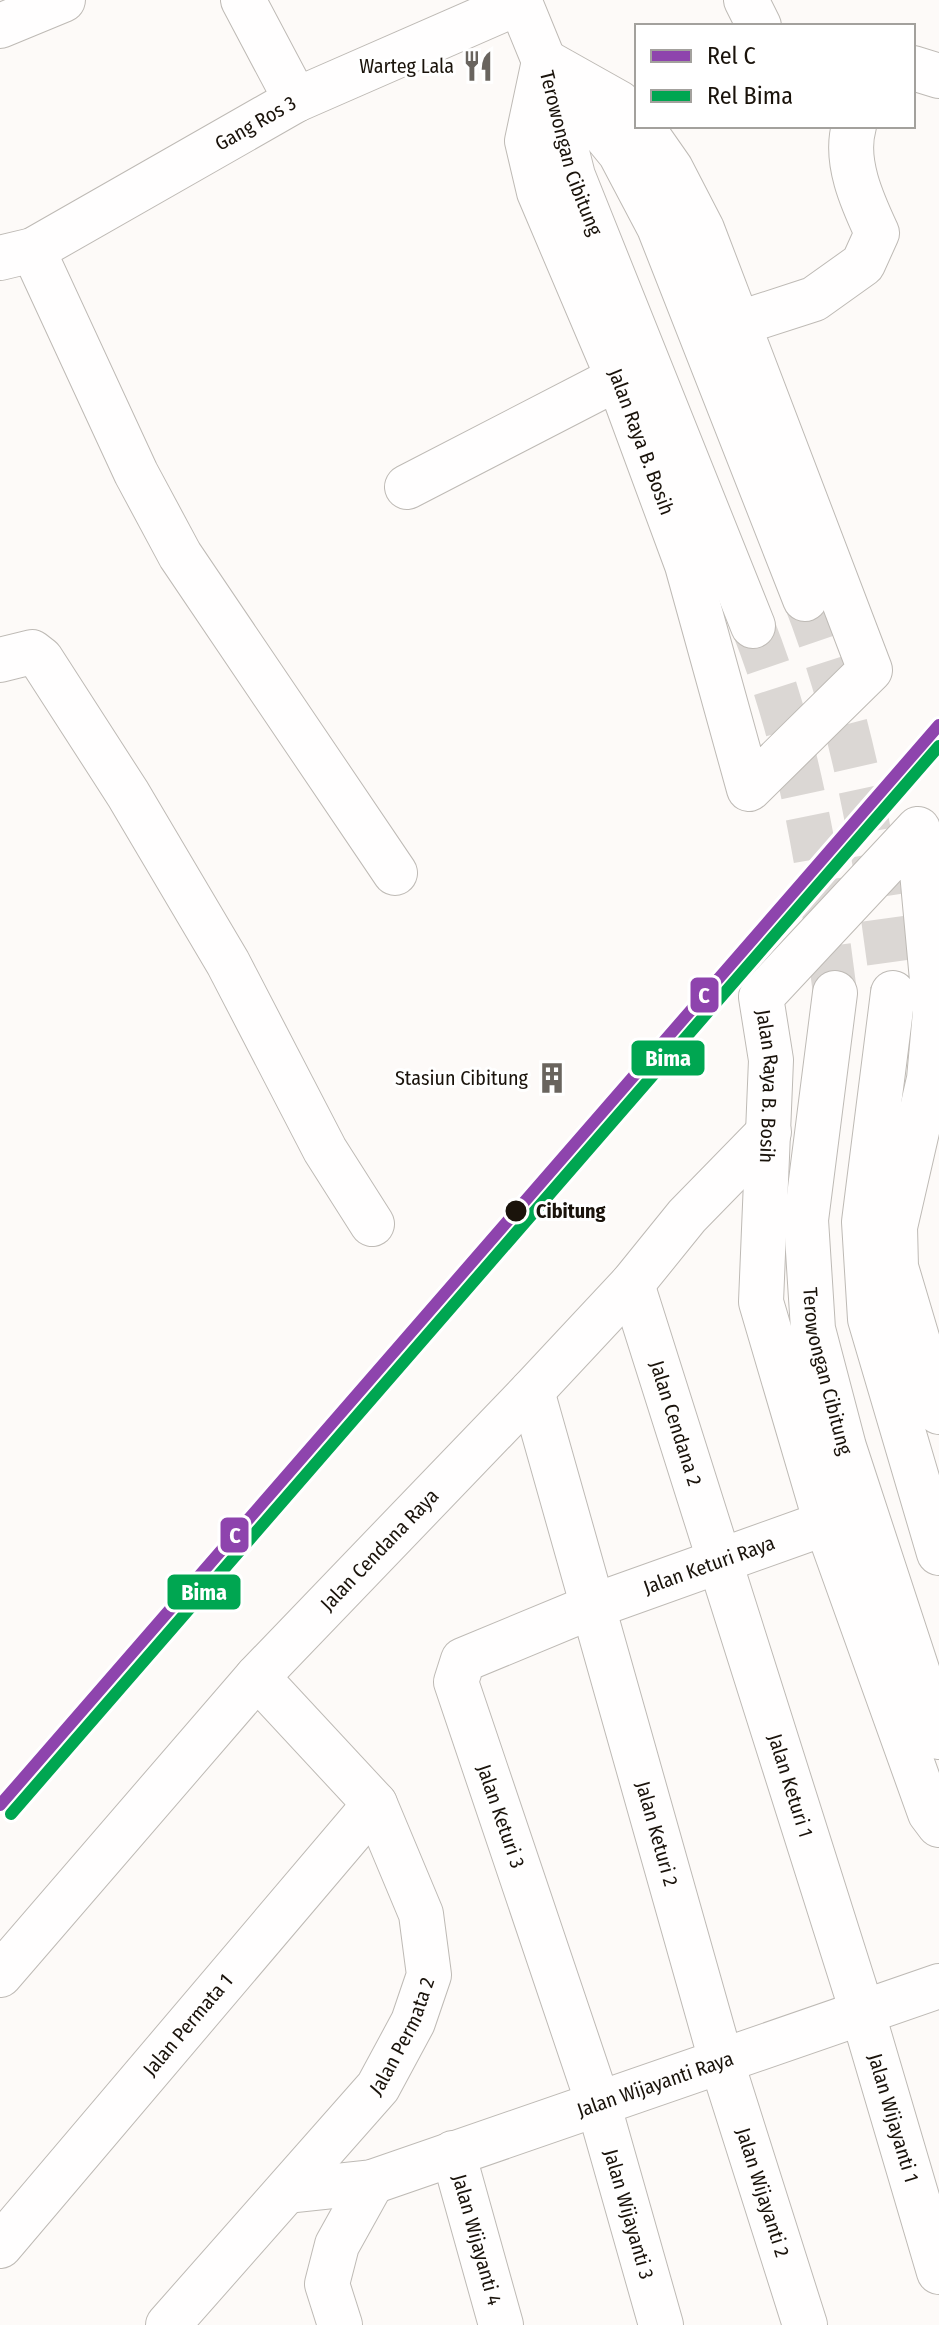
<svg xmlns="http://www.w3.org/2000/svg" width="939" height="2325" font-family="'Fira Sans Condensed',sans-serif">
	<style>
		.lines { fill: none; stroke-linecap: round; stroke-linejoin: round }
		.major-tunnel { stroke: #dbd7d4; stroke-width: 44; stroke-dasharray: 44 22; stroke-linecap: butt }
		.minor-casing { stroke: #bebab5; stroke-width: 46 }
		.major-casing { stroke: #bebab5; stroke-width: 46 }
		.minor { stroke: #fffefe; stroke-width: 44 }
		.major { stroke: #fffefe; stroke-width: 44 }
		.rail-1-casing { stroke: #fff; stroke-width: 18 }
		.rail-2-casing { stroke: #fff; stroke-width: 18 }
		.rail-1 { stroke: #8e44ad; stroke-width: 12 }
		.rail-2 { stroke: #00a651; stroke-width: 12 }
		.stop-dot { fill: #1a130b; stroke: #fff; stroke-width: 3 }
		.labels { text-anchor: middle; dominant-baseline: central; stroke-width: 6; stroke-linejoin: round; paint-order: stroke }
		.poi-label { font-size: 20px; fill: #1a130b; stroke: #fff; text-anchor: end }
		.street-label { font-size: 20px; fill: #1a130b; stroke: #fff }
		.stop-label { font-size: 20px; font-weight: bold; fill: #1a130b; stroke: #fff; text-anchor: start }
		.line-badge { stroke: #fff; stroke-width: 3 }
		.badge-label { font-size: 22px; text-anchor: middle; font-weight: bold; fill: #fff }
	</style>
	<rect width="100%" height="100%" fill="#fdfaf8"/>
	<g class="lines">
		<!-- major-tunnel -->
		<path class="major-tunnel" d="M805,599C855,727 876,857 893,993
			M753,626C800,745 819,867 835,993"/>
		<defs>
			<g id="minor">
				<path d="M243,0L296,100"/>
				<path id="s1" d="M519,0L544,61L527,141L539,192L618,378L687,565L749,789L870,670L702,229L671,169L641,126"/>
				<path d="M746,0L759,26"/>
				<path d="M0,26L63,0"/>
				<path d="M546,62L619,103L637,121"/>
				<path d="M913,68L939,76"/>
				<path d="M33,250L136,473L180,555L395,873"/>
				<path id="s2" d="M0,258L33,250L296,100L520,2"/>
				<path d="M737,324L814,299L863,264L877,233C862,201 844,161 854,126"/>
				<path d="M407,487L618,378"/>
				<path d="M0,660L32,652L41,659L128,794L228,963L325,1150L372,1224"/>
				<path id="s3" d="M632,1284L862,2011L939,2272"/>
				<path id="s4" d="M532,1391L721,2060L805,2325"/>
				<path id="s5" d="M939,1412L896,1267L895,1227L929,1079L935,1012L918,829L761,997L771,1060L761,1302L826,1523L930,1813L939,1825"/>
				<path id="s6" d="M0,1975L257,1677L532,1391L632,1284L687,1216L769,1132"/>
				<path id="s7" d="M453,2153L501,2325"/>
				<path id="s8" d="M288,2191L372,2182L939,1986"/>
				<path id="s9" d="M0,2246L375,1804"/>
				<path id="s10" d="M168,2325L378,2087L413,2022L429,1975L421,1914L375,1804L257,1677"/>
				<path d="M340,2325L327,2284L337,2245L372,2182"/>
				<path id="s11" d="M661,2325L598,2103L456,1682L463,1660L591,1607L826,1523"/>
			</g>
			<g id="major">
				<path id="s12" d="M544,61L573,176L753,626"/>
				<path d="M553,71L620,153L659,227L805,599"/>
				<path id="s13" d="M835,993L806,1220L813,1329L844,1447L939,1737"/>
				<path d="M893,993L864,1222L870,1319L939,1553"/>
			</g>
		</defs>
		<!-- minor casing -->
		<use href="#minor" class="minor-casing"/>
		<!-- major casing -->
		<use href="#major" class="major-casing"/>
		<!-- minor -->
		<use href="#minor" class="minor"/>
		<!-- major -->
		<use href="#major" class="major"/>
		<defs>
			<path id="rail-1" d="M0,1805L939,725"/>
			<path id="rail-2" d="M11,1814L939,746"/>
		</defs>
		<!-- rail-1 casing -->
		<use href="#rail-1" class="rail-1-casing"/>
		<!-- rail-2 casing -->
		<use href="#rail-2" class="rail-2-casing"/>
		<!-- rail-1 -->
		<use href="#rail-1" class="rail-1"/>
		<!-- rail-2 -->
		<use href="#rail-2" class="rail-2"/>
	</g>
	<!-- icons -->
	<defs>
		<symbol id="restaurant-bare" viewBox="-9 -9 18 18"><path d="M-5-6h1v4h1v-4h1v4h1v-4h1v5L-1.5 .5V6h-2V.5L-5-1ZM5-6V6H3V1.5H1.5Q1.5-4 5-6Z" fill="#69645e" stroke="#fff" stroke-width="2.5" paint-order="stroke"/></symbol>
		<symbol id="building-bare" viewBox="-9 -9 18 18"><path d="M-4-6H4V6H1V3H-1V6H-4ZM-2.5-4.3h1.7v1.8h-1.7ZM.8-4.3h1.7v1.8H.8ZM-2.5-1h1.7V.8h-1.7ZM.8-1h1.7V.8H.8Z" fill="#69645e" stroke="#fff" stroke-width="2.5" paint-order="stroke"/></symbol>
	</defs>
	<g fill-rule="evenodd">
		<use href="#restaurant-bare" x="456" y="44" width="44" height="44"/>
		<use href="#building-bare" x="530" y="1056" width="44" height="44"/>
	</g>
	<!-- markers -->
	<circle class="stop-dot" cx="516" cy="1211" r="12"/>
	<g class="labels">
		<!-- poi labels -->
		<g class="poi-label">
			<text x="454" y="66">Warteg Lala</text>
			<text x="528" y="1078">Stasiun Cibitung</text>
		</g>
		<!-- street labels -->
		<g class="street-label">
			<text stroke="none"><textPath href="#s2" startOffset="290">Gang Ros 3</textPath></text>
			<text stroke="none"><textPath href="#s12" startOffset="96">Terowongan Cibitung</textPath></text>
			<text stroke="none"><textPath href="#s1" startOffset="470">Jalan Raya B. Bosih</textPath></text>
			<text stroke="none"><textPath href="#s5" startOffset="914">Jalan Raya B. Bosih</textPath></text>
			<text stroke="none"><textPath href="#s13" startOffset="382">Terowongan Cibitung</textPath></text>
			<text stroke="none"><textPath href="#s3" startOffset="146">Jalan Cendana 2</textPath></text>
			<text stroke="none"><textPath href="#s6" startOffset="570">Jalan Cendana Raya</textPath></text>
			<text stroke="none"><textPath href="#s11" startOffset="962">Jalan Keturi Raya</textPath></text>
			<text stroke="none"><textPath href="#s3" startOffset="526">Jalan Keturi 1</textPath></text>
			<text transform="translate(501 1816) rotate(71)">Jalan Keturi 3</text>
			<text stroke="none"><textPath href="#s4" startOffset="460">Jalan Keturi 2</textPath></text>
			<text stroke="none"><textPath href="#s9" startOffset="290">Jalan Permata 1</textPath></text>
			<text stroke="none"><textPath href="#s10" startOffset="374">Jalan Permata 2</textPath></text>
			<text stroke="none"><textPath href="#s8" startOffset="384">Jalan Wijayanti Raya</textPath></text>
			<text stroke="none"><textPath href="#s3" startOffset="874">Jalan Wijayanti 1</textPath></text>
			<text stroke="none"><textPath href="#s4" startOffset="834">Jalan Wijayanti 2</textPath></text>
			<text transform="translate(629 2214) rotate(74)">Jalan Wijayanti 3</text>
			<text stroke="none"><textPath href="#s7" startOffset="90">Jalan Wijayanti 4</textPath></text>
		</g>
		<!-- stop labels -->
		<g class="stop-label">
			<text x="536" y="1211">Cibitung</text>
		</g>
	</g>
	<g class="line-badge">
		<rect x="689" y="976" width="31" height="38" rx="8" fill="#8e44ad"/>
		<rect x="630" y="1039" width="76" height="38" rx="8" fill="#00a651"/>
		<rect x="219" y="1516" width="31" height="38" rx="8" fill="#8e44ad"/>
		<rect x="166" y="1573" width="76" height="38" rx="8" fill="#00a651"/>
	</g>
	<g class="badge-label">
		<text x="704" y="1003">C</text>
		<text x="668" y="1066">Bima</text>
		<text x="235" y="1543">C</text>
		<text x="204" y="1600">Bima</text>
	</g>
	<!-- legend -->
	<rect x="635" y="24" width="280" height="104" fill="#ffffff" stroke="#a3a19d" stroke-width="2"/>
	<rect x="651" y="50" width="40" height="12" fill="#8e44ad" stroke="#a3a19d" stroke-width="2"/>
	<text x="707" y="64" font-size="24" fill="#1a130b">Rel C</text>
	<rect x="651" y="90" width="40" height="12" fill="#00a651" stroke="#a3a19d" stroke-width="2"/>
	<text x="707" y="104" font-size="24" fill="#1a130b">Rel Bima</text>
</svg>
